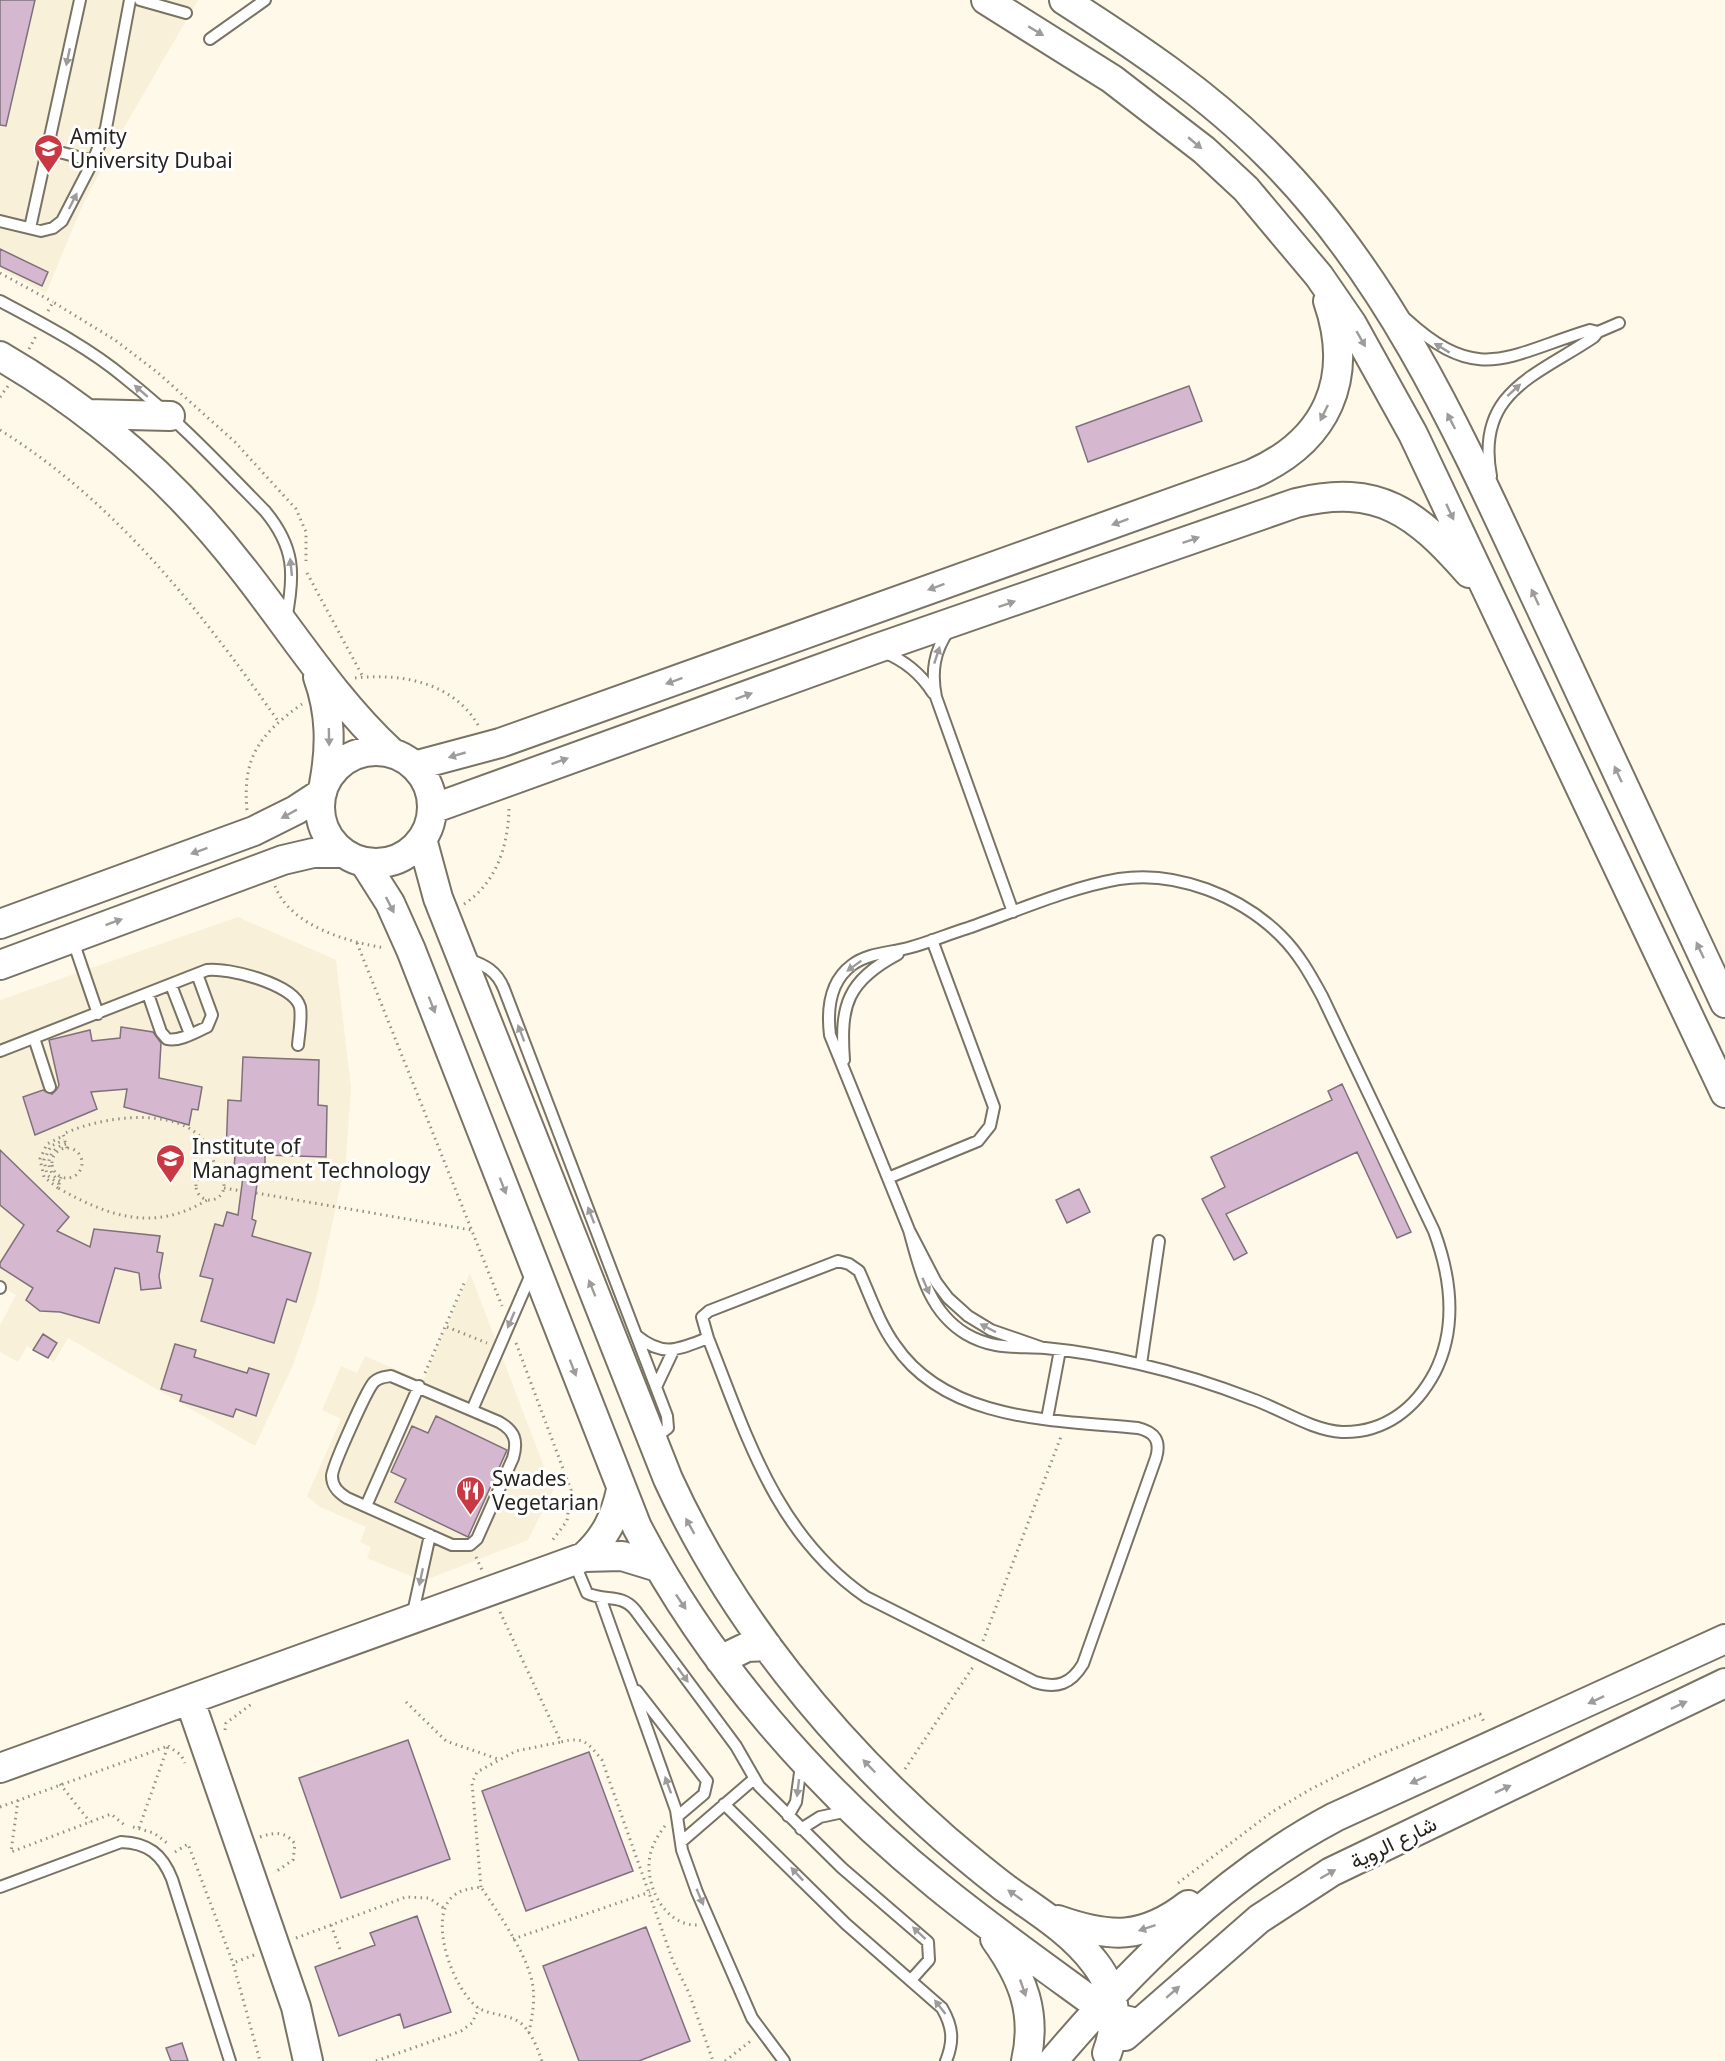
<svg xmlns="http://www.w3.org/2000/svg" width="1725" height="2061" font-family="'Noto Sans',Vazirmatn,sans-serif">
	<style>
		.built { fill: #f8f0d8 }
		.building { fill: #d5b7cf; stroke: #7e717b; stroke-width: 1.5 }
		.lines { fill: none; stroke-linecap: round; stroke-linejoin: round }
		.lane-casing { stroke: #787365; stroke-width: 14 }
		.secondary-casing { stroke: #787365; stroke-width: 32 }
		.path { stroke: #949085; stroke-width: 3; stroke-dasharray: 1.5 4.5; stroke-linecap: butt }
		.lane { stroke: #fff; stroke-width: 10 }
		.secondary { stroke: #fff; stroke-width: 28 }
		.oneway { fill: #9e9c9a }
		.labels { text-anchor: middle; dominant-baseline: central; stroke-width: 6; stroke-linejoin: round; paint-order: stroke }
		.poi-label { font-size: 21px; fill: #27241f; stroke: #fff; text-anchor: start }
		.street-label { font-size: 21px; fill: #27241f; stroke: #fff }
	</style>
	<rect width="100%" height="100%" fill="#fef9e9"/>
	<!-- built -->
	<path class="built" d="M0,0H198L114,145L83,204L46,293L0,269Z
		M238,917L336,960L351,1088L346,1160L316,1299L293,1365L255,1446L68,1338L54,1362L27,1346L18,1362L0,1352V1325L16,1295L0,1285V1000Z
		M470,1273L553,1490L528,1540L423,1581L367,1558L371,1547L360,1542L366,1527L320,1507L307,1496L341,1419L322,1410L341,1366L357,1373L365,1356L423,1381Z"/>
	<!-- building -->
	<path class="building" d="M0,0H35L6,126L0,125Z
		M0,249L48,272L42,286L0,266Z
		M1189,386L1202,421L1088,462L1076,427Z
		M121,1027L153,1032L161,1043L159,1078L202,1087L198,1110L192,1109L189,1125L124,1107L127,1089L91,1092L97,1109L35,1135L23,1097L43,1090L52,1094L57,1089L59,1085L49,1040L90,1030L92,1041L120,1038Z
		M243,1057L319,1060L318,1105L327,1106L326,1157L265,1155V1170H259L252,1219L256,1221L252,1236L311,1253L296,1302L287,1299L274,1343L201,1321L213,1279L200,1276L215,1224L223,1226L227,1212L238,1215L244,1169H234L235,1154H226L228,1100L241,1101Z
		M1342,1084L1411,1232L1397,1238L1357,1152L1226,1214L1247,1253L1234,1260L1202,1199L1225,1187L1211,1157L1332,1100L1328,1091Z
		M0,1150L69,1217L57,1231L90,1247L94,1229L160,1236L157,1252L163,1253L159,1276L161,1288L141,1290L139,1273L115,1268L99,1323L60,1312L40,1311L26,1300L33,1288L0,1267V1263L24,1225L0,1205Z
		M1079,1189L1090,1212L1067,1223L1056,1200Z
		M43,1334L57,1343L48,1358L33,1350Z
		M175,1344L196,1350L194,1357L247,1373L249,1368L269,1374L256,1416L236,1409L233,1417L180,1401L182,1395L161,1389Z
		M436,1416L507,1450L468,1537L395,1502L406,1479L391,1472L412,1426L428,1433Z
		M408,1740L450,1859L341,1898L299,1778Z
		M589,1752L633,1871L526,1911L482,1791Z
		M417,1916L451,2012L404,2028L400,2014L339,2036L315,1967L375,1945L370,1933Z
		M646,1927L690,2041L639,2061H579L543,1966Z
		M182,2043L188,2061H171L166,2048Z"/>
	<g class="lines">
		<defs>
			<path id="lane" d="M140,0L186,13
				M210,39L265,0
				M48,149L93,161
				M0,221L41,231L53,228L62,221L93,161L106,128L130,0
				M30,228L80,0
				M0,301C43,324 88,347 125,378C176,418 220,465 265,511C295,547 295,574 286,619
				M1406,319C1479,386 1508,355 1590,330L1598,332
				M1491,476C1475,392 1536,376 1594,337L1598,332L1619,323
				M949,630C934,651 931,672 936,697L1013,912
				M883,652C904,660 921,674 933,693
				M72,938L98,1014
				M468,959C485,965 497,971 504,989L667,1416L668,1428L652,1440
				M171,985L190,1034
				M148,994L161,1032L167,1039C179,1042 196,1032 207,1027L212,1015L197,974
				M34,1038L50,1087
				M0,1051L207,970C227,967 294,984 300,1007C302,1018 299,1033 298,1045
				M844,1060C840,1005 847,981 898,954
				M888,1178L978,1141L990,1126L994,1107L932,940
				M909,1230C920,1270 928,1311 966,1334C993,1350 1016,1346 1045,1348C1077,1351 1109,1357 1139,1364C1178,1373 1216,1385 1252,1399C1281,1409 1311,1430 1342,1432C1385,1433 1416,1408 1435,1372C1458,1326 1451,1277 1434,1231L1322,996C1310,974 1299,954 1281,936C1241,896 1176,870 1119,879C1068,888 1017,911 968,928C948,934 928,943 908,948C889,953 868,953 852,965C829,982 827,1010 830,1035L909,1230L936,1282L948,1298L968,1316L991,1330L1043,1348
				M838,1261L849,1264L859,1271C870,1295 879,1323 895,1345C947,1422 1056,1420 1138,1428C1155,1432 1161,1441 1156,1458L1083,1664C1071,1684 1057,1689 1035,1682L866,1597C775,1534 747,1436 708,1338L702,1317L709,1311Z
				M0,1287V1288
				M637,1336C664,1358 679,1349 708,1338
				M1141,1364L1159,1241
				M391,1376L499,1422C515,1431 518,1441 513,1458L477,1539L470,1545H452L347,1498C339,1493 332,1487 332,1476C332,1467 367,1389 374,1382C379,1377 385,1377 391,1376Z
				M656,1387L673,1351
				M472,1410L532,1272
				M1047,1419L1060,1350
				M366,1506L419,1386
				M574,1562L587,1593C605,1602 621,1593 635,1610L736,1746L759,1786L842,1868L928,1942L929,1960L911,1980
				M600,1597L676,1810L682,1850L697,1892L752,2018L784,2061
				M412,1617L430,1535
				M637,1691L707,1781L704,1794L678,1816
				M724,1804L846,1924L942,2008C953,2027 954,2041 946,2061
				M788,1816L796,1802L801,1765
				M801,1829L820,1817L848,1811
				M681,1842L754,1779
				M0,1887L121,1842C148,1843 162,1854 172,1879L230,2061"/>
			<path id="secondary" d="M986,0L1112,79L1204,150L1246,189L1319,276L1352,324L1413,434L1725,1093
				M1064,0C1137,47 1208,94 1269,156C1394,281 1464,444 1538,602C1600,736 1662,870 1725,1003
				M0,356C93,410 176,483 242,568C291,630 333,698 391,752
				M88,414L170,416
				M318,677C331,713 331,747 324,784
				M320 807a56 56 0 1 1 112 0a56 56 0 1 1-112 0Z
				M414,766L500,743L1252,474C1327,441 1355,379 1328,301
				M432,809L875,649L1296,503C1379,483 1416,513 1469,573
				M422,839L438,898L668,1479C731,1617 832,1740 945,1839C965,1856 984,1872 1005,1888C1037,1911 1071,1931 1095,1963C1116,1990 1119,2021 1107,2053
				M364,862L390,903L411,950L637,1527C709,1665 817,1788 938,1886C992,1930 1049,1970 1105,2011L1120,2019L1137,2023
				M0,924L254,831L296,810L322,793
				M0,965L283,860L313,853H344
				M584,1557C605,1538 615,1518 621,1490
				M720,1660L747,1647L767,1646
				M190,1701L296,2007L308,2061
				M0,1768L584,1557L622,1556L658,1567
				M1058,1920C1109,1938 1143,1940 1188,1905
				M995,1939C1023,1978 1037,2013 1026,2061
				M1125,2036L1259,1919L1331,1872L1725,1683
				M1053,2061C1133,1967 1225,1875 1335,1817L1725,1639"/>
		</defs>
		<!-- lane casing -->
		<use href="#lane" class="lane-casing"/>
		<!-- secondary casing -->
		<use href="#secondary" class="secondary-casing"/>
		<!-- path -->
		<path class="path" d="M0,273L53,302
			M48,311L53,302L115,340L157,372L235,442L296,509L306,532V561
			M29,349L36,336
			M0,397L8,386
			M0,430C117,503 200,610 278,721
			M307,573L363,677
			M355,678C401,673 453,682 478,725
			M247,810C242,757 260,734 302,704
			M275,886C290,926 348,942 385,948
			M464,904C497,883 509,843 509,806
			M357,943L502,1306
			M52 1163a15 15 0 1 1 30 0a15 15 0 1 1-30 0Z
			M67,1148L63,1134C108,1113 212,1100 215,1173
			M196 1186a14 14 0 1 1 28 0a14 14 0 1 1-28 0Z
			M61,1177L58,1188C108,1216 153,1233 207,1200
			M60,1181C43,1170 46,1149 66,1144
			M59,1184L47,1175L44,1160L51,1146L64,1140
			M58,1188L44,1177L40,1159L47,1144L63,1136
			M224,1188L241,1191
			M256,1193L471,1230
			M447,1327L487,1343
			M516,1343L571,1490L567,1521L551,1542
			M425,1373L465,1281
			M476,1557L482,1570
			M500,1612L561,1742C584,1736 588,1743 602,1760L673,1961L689,1993L713,2061
			M983,1641L1062,1434
			M406,1702L446,1741L498,1759
			M225,1730L226,1723L253,1703
			M168,1746L181,1755L185,1763
			M905,1769L973,1667
			M60,1784L90,1822
			M18,1800L11,1852L111,1814L127,1827
			M0,1807L168,1746
			M665,1826C658,1835 652,1845 650,1856C644,1885 665,1926 697,1925
			M133,1827L154,1833L167,1843
			M139,1828L168,1746
			M260,1837C275,1832 285,1831 295,1844L293,1860L274,1873
			M175,1852L188,1844L233,1963
			M1178,1883L1272,1812L1311,1789L1376,1756L1480,1714L1485,1724
			M481,1887L472,1783L477,1772L516,1751L561,1742
			M331,1925L341,1952
			M296,1938L406,1897L429,1898L445,1909
			M513,1939L650,1892
			M254,1955L233,1963L260,2061
			M529,2033C532,2017 535,2002 533,1987C529,1956 498,1913 481,1887C470,1889 461,1889 452,1897C427,1921 455,1994 480,2009C494,2016 511,2014 523,2025C533,2036 537,2047 542,2061
			M376,2061L461,2031L472,2023L479,2008
			M725,2061L752,2040"/>
		<!-- lane -->
		<use href="#lane" class="lane"/>
		<!-- secondary -->
		<use href="#secondary" class="secondary"/>
	</g>
	<!-- one-way arrows -->
	<defs><path id="oneway-solid" d="M-6-.8H1V-3.2L6.5 0L1 3.2V.8H-6Z" transform="scale(1.5)"/></defs>
	<g class="oneway">
		<use href="#oneway-solid" transform="translate(1036 31) rotate(31)"/>
		<use href="#oneway-solid" transform="translate(68 57) rotate(102)"/>
		<use href="#oneway-solid" transform="translate(1195 143) rotate(40)"/>
		<use href="#oneway-solid" transform="translate(73 201) rotate(-63)"/>
		<use href="#oneway-solid" transform="translate(1361 339) rotate(60)"/>
		<use href="#oneway-solid" transform="translate(1442 348) rotate(-149)"/>
		<use href="#oneway-solid" transform="translate(1514 390) rotate(-42)"/>
		<use href="#oneway-solid" transform="translate(141 391) rotate(-139)"/>
		<use href="#oneway-solid" transform="translate(1324 413) rotate(116)"/>
		<use href="#oneway-solid" transform="translate(1451 421) rotate(-117)"/>
		<use href="#oneway-solid" transform="translate(1450 512) rotate(65)"/>
		<use href="#oneway-solid" transform="translate(1120 522) rotate(160)"/>
		<use href="#oneway-solid" transform="translate(1191 540) rotate(-19)"/>
		<use href="#oneway-solid" transform="translate(291 567) rotate(-96)"/>
		<use href="#oneway-solid" transform="translate(936 587) rotate(160)"/>
		<use href="#oneway-solid" transform="translate(1535 597) rotate(-115)"/>
		<use href="#oneway-solid" transform="translate(1007 604) rotate(-19)"/>
		<use href="#oneway-solid" transform="translate(937 655) rotate(-72)"/>
		<use href="#oneway-solid" transform="translate(674 681) rotate(160)"/>
		<use href="#oneway-solid" transform="translate(744 696) rotate(-20)"/>
		<use href="#oneway-solid" transform="translate(329 737) rotate(89)"/>
		<use href="#oneway-solid" transform="translate(457 755) rotate(164)"/>
		<use href="#oneway-solid" transform="translate(560 761) rotate(-20)"/>
		<use href="#oneway-solid" transform="translate(1618 774) rotate(-115)"/>
		<use href="#oneway-solid" transform="translate(289 814) rotate(151)"/>
		<use href="#oneway-solid" transform="translate(199 851) rotate(160)"/>
		<use href="#oneway-solid" transform="translate(390 905) rotate(63)"/>
		<use href="#oneway-solid" transform="translate(114 922) rotate(-20)"/>
		<use href="#oneway-solid" transform="translate(1700 950) rotate(-115)"/>
		<use href="#oneway-solid" transform="translate(854 966) rotate(144)"/>
		<use href="#oneway-solid" transform="translate(432 1005) rotate(69)"/>
		<use href="#oneway-solid" transform="translate(521 1033) rotate(-111)"/>
		<use href="#oneway-solid" transform="translate(503 1186) rotate(69)"/>
		<use href="#oneway-solid" transform="translate(591 1215) rotate(-111)"/>
		<use href="#oneway-solid" transform="translate(926 1286) rotate(66)"/>
		<use href="#oneway-solid" transform="translate(592 1288) rotate(-112)"/>
		<use href="#oneway-solid" transform="translate(511 1320) rotate(113)"/>
		<use href="#oneway-solid" transform="translate(988 1328) rotate(-152)"/>
		<use href="#oneway-solid" transform="translate(573 1368) rotate(69)"/>
		<use href="#oneway-solid" transform="translate(690 1526) rotate(-119)"/>
		<use href="#oneway-solid" transform="translate(421 1577) rotate(102)"/>
		<use href="#oneway-solid" transform="translate(681 1602) rotate(56)"/>
		<use href="#oneway-solid" transform="translate(683 1675) rotate(54)"/>
		<use href="#oneway-solid" transform="translate(1596 1700) rotate(155)"/>
		<use href="#oneway-solid" transform="translate(1679 1705) rotate(-25)"/>
		<use href="#oneway-solid" transform="translate(869 1766) rotate(-134)"/>
		<use href="#oneway-solid" transform="translate(1418 1780) rotate(156)"/>
		<use href="#oneway-solid" transform="translate(668 1785) rotate(-110)"/>
		<use href="#oneway-solid" transform="translate(798 1788) rotate(97)"/>
		<use href="#oneway-solid" transform="translate(1503 1789) rotate(-25)"/>
		<use href="#oneway-solid" transform="translate(797 1874) rotate(-133)"/>
		<use href="#oneway-solid" transform="translate(1328 1874) rotate(-30)"/>
		<use href="#oneway-solid" transform="translate(1015 1895) rotate(-145)"/>
		<use href="#oneway-solid" transform="translate(700 1897) rotate(67)"/>
		<use href="#oneway-solid" transform="translate(1147 1928) rotate(162)"/>
		<use href="#oneway-solid" transform="translate(919 1933) rotate(-137)"/>
		<use href="#oneway-solid" transform="translate(1023 1988) rotate(71)"/>
		<use href="#oneway-solid" transform="translate(1173 1992) rotate(-41)"/>
		<use href="#oneway-solid" transform="translate(940 2007) rotate(-128)"/>
	</g>
	<!-- icons -->
	<defs>
		<symbol id="university-pin" viewBox="-11 -11 22 30"><path d="M0 17L-7.5 6A9.5 9.5 0 1 1 7.5 6Z" fill="#c93944" stroke="#fff"/><path d="M0-5L7-2L0 1L-7-2ZM-4 1L0 2.5L4 1V4Q0 6-4 4Z" fill="#fff"/></symbol>
		<symbol id="restaurant-pin" viewBox="-11 -11 22 30"><path d="M0 17L-7.5 6A9.5 9.5 0 1 1 7.5 6Z" fill="#c93944" stroke="#fff"/><path d="M-5-6h1v4h1v-4h1v4h1v-4h1v5L-1.5 .5V6h-2V.5L-5-1ZM5-6V6H3V1.5H1.5Q1.5-4 5-6Z" fill="#fff"/></symbol>
	</defs>
	<g fill-rule="evenodd">
		<use href="#university-pin" x="32" y="132" width="33" height="45"/>
		<use href="#university-pin" x="154" y="1142" width="33" height="45"/>
		<use href="#restaurant-pin" x="454" y="1474" width="33" height="45"/>
	</g>
	<g class="labels">
		<!-- poi labels -->
		<g class="poi-label">
			<text x="70" y="136">Amity<tspan x="70" dy="24">University Dubai</tspan></text>
			<text x="192" y="1146">Institute of<tspan x="192" dy="24">Managment Technology</tspan></text>
			<text x="492" y="1478">Swades<tspan x="492" dy="24">Vegetarian</tspan></text>
		</g>
		<!-- street labels -->
		<g class="street-label">
			<text transform="translate(1393 1842) rotate(-26)">شارع الروية</text>
		</g>
	</g>
</svg>
